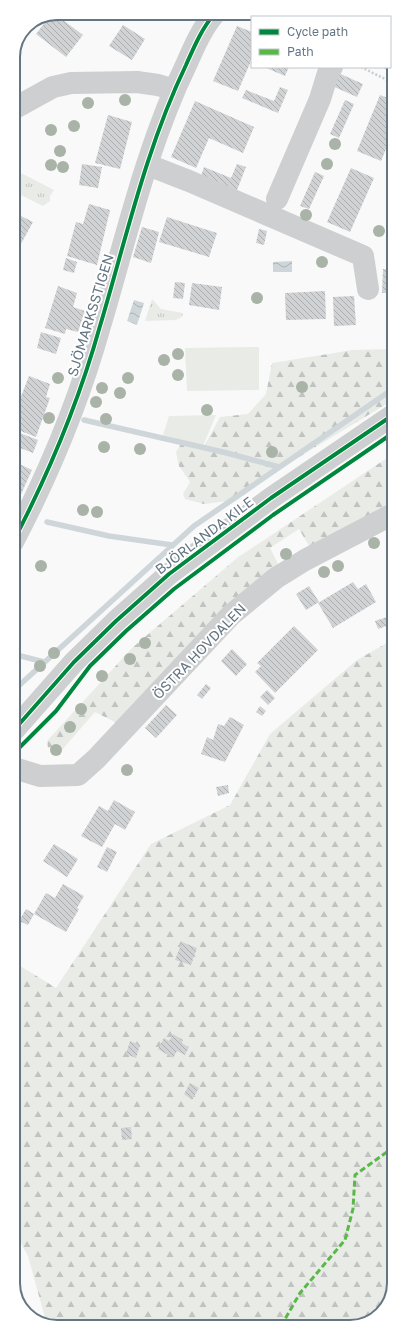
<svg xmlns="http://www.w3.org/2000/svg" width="407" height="1340" font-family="'Golos Text',sans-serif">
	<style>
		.grass { fill: url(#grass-tufts) }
		.forest { fill: url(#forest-firs) }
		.green { fill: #e8ebe6 }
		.water { fill: url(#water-waves) }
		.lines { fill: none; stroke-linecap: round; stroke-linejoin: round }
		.stream { stroke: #ced6d9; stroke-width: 5.5 }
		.building { fill: url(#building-back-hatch) }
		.path { stroke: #cbcccd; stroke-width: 2.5; stroke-dasharray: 2 2; stroke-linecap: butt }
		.minor { stroke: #cecfd0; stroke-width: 22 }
		.quiet { stroke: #58b947; stroke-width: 3; stroke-dasharray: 6 3; stroke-linecap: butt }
		.cycleway-casing { stroke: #fff; stroke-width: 6 }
		.cycleway { stroke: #00873e; stroke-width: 4 }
		.tree { fill: #a9b3a7 }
		.labels { text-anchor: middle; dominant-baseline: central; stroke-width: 4; stroke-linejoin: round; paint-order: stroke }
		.street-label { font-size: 14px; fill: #657683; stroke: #fff }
		.rim { fill: none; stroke: #657683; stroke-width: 2 }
	</style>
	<defs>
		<pattern id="grass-tufts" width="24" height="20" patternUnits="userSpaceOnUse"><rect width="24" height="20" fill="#e8ebe6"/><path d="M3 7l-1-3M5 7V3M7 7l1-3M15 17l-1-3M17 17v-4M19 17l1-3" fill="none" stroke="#c0c3c0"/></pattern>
		<pattern id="forest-firs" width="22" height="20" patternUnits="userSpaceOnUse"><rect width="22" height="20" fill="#e8ebe6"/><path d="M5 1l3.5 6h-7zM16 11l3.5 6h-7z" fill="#c0c3c0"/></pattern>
		<pattern id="water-waves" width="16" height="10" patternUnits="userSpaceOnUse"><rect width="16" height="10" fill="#ced6d9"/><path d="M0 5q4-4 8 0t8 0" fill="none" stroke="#abb2b5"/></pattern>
		<pattern id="building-back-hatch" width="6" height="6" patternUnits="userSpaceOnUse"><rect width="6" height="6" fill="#d0d2d3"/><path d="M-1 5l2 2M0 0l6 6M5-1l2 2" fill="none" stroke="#acafb1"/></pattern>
	</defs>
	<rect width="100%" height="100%" fill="#f9f9f9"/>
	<!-- grass -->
	<path class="grass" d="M13,167L15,170L54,190L50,196V201L43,206L13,191Z
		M152,299L161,309L183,313L182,317L176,320L145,321Z"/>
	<!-- forest -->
	<path class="forest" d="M393,349V400L227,501L204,504L185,499L183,494L190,482L179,466L176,452L181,444L202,450L220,417L248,414L266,394L272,363L353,350Z
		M393,454V507L312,551L299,529L270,548L281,570L117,723L95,712L62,750L48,748L47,741L132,648L237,558Z
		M394,639V1284L383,1312L359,1326L51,1327L47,1325L28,1256L14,1231V962L56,988L151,844L230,805L270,734L357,660Z"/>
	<!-- green -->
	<path class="green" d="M259,347V390L187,391L185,348Z
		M216,415L203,446L163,435L169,416Z"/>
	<!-- water -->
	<path class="water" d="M292,261V272H273V262Z
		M134,300L144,303L137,325L127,321Z"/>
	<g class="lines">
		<!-- stream -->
		<path class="stream" d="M84,420L227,453L279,467
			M47,522L109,536L172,545
			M13,654L44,662
			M13,691L194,526L393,389"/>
	</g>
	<!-- building -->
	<path class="building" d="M312,13H323L331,17H310Z
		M55,14L83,35L66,57L36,34L50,16Z
		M123,25L145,39L132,60L109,46Z
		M237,26L252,32V62L251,61L238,91L213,81Z
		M390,43L393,48V67L391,72L381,67H390Z
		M264,67H289L285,76Z
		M336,72L363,84L357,97L330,85Z
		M280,87L288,90L278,113L242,98L246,90L274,101Z
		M380,95L393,100V132L381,161L357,151Z
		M345,100L354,104L339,138L330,134Z
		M195,101L254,127L243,153L209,138L196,168L171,157Z
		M108,115L132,122L120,169L95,163Z
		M82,164L102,167L98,188L79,185Z
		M237,164L246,167L237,190L201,176L204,167L231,178Z
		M351,168L374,178L350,232L327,222Z
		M315,172L324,176L309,209L300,206Z
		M89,204L110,210L97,265L67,256L76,222L83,224Z
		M13,212L33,222L17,251L13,249Z
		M167,217L217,233L209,257L159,242Z
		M142,227L159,232L151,263L133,257Z
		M259,229L267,231L264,245L256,243Z
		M66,258L77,262L74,273L63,270Z
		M383,269L393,270V293H382Z
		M175,282L185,283L183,299L173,298Z
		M192,283L222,287L219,310L189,305Z
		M58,286L77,293L73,307L85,311L78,332L66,329L65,334L45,328Z
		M325,291L326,319L286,320L285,293Z
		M354,296L356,325L334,326L333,297Z
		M41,332L61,338L56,354L37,348Z
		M29,376L50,384L46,397L50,398L36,437L13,428V417Z
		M20,433L38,440L33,453L15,446Z
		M13,461L32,470L18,501L13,499Z
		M353,582L358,589L366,584L376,602L333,628L318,603Z
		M309,586L319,602L306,610L296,594Z
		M387,617L389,625L378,629L375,621Z
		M294,626L318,650L275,693L255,672L261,666L257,663Z
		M232,649L247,664L236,676L221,661Z
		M206,684L211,688L202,699L197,695Z
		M267,690L275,698L268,705L260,697Z
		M166,705L177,715L156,738L145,728Z
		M260,706L266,711L262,716L256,712Z
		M230,717L244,725L225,762L201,754L207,737L213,740L218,724L224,726Z
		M228,785L229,793L218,796L216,787Z
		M114,800L135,812L125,830L115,824L102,847L81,836L99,806L108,811Z
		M54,844L78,859L67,877L43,861Z
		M107,847L117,852L107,872L97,867Z
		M63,884L84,896L77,908L79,909L66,932L34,914L46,893L55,898Z
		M26,909L34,914L28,925L19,921Z
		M182,942L197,948L191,965L175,960Z
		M173,1034L183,1040L181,1043L189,1047L185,1055L177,1051L173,1058L158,1049L164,1038L169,1041Z
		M130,1041L140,1045L136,1058L126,1054Z
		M190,1083L199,1088L192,1100L184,1094Z
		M131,1127L132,1139L122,1140L121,1128Z"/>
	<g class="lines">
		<!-- path -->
		<path class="path" d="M361,67L393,83"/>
		<!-- minor -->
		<path class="minor" d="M262,13L267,17
			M13,109L53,87L71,83L137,82L158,85L174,90
			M148,165L189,181L363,256L368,289
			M277,199L320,99L328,73L332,67
			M13,542C49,473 79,401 100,326C126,239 146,148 186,65C194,47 202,28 215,13
			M14,730L74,662L116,621L169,574L271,498L393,415
			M14,768L40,776L78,775L96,759L231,615L276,578L305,560L393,514"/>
		<!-- quiet -->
		<path class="quiet" d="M281,1326L300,1293L345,1240L353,1209L355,1175L394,1147"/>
		<defs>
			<path id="cycleway" d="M13,542C49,473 79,401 100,326C126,239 146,148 186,65C194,47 202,28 215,13
				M14,730L74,662L116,621L169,574L271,498L393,415
				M14,753L56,711L90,666L126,631L174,589L273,515L393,433"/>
		</defs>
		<!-- cycleway casing -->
		<use href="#cycleway" class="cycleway-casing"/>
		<!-- cycleway -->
		<use href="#cycleway" class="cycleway"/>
	</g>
	<!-- trees -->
	<g class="tree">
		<circle cx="125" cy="100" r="6"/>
		<circle cx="88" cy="103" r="6"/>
		<circle cx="74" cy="126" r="6"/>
		<circle cx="51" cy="130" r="6"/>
		<circle cx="335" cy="144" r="6"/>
		<circle cx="60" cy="151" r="6"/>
		<circle cx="327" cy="164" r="6"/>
		<circle cx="51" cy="165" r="6"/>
		<circle cx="63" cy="167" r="6"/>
		<circle cx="306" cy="215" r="6"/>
		<circle cx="379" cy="231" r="6"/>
		<circle cx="322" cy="262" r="6"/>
		<circle cx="257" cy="298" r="6"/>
		<circle cx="178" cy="354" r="6"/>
		<circle cx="164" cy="360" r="6"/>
		<circle cx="178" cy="375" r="6"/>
		<circle cx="58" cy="378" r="6"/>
		<circle cx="128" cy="378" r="6"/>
		<circle cx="302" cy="387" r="6"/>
		<circle cx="102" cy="388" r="6"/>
		<circle cx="120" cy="393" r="6"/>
		<circle cx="96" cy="402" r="6"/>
		<circle cx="207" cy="410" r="6"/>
		<circle cx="49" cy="418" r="6"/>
		<circle cx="106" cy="419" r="6"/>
		<circle cx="104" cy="447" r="6"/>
		<circle cx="140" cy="449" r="6"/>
		<circle cx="272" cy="452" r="6"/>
		<circle cx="83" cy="510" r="6"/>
		<circle cx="97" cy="512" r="6"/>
		<circle cx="374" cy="543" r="6"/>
		<circle cx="286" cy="554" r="6"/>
		<circle cx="41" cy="566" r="6"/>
		<circle cx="338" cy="566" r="6"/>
		<circle cx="324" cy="572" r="6"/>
		<circle cx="145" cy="643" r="6"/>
		<circle cx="54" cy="653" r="6"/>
		<circle cx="130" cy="659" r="6"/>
		<circle cx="40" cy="666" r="6"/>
		<circle cx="102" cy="676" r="6"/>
		<circle cx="81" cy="709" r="6"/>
		<circle cx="70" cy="727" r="6"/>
		<circle cx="56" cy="750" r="6"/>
		<circle cx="127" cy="770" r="6"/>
	</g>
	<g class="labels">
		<!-- street labels -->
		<g class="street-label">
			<text transform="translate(90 315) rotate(-73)">SJÖMARKSSTIGEN</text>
			<text transform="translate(204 535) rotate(-37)">BJÖRLANDA KILE</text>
			<text transform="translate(199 651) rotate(-46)">ÖSTRA HOVDALEN</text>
		</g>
	</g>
	<!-- crop -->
	<path d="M0 0H407V1340H0ZM57 20H350A37 37 0 0 1 387 57V1283A37 37 0 0 1 350 1320H57A37 37 0 0 1 20 1283V57A37 37 0 0 1 57 20Z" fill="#fff" fill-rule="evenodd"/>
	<path class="rim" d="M57 20H350A37 37 0 0 1 387 57V1283A37 37 0 0 1 350 1320H57A37 37 0 0 1 20 1283V57A37 37 0 0 1 57 20Z"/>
	<!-- legend -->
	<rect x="251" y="16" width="140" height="52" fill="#ffffff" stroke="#c1c8cd"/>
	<rect x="259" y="29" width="20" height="6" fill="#00873e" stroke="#c1c8cd"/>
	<text x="287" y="36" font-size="12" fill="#657683">Cycle path</text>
	<rect x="259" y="49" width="20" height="6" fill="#58b947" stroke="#c1c8cd"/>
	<text x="287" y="56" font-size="12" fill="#657683">Path</text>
</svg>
